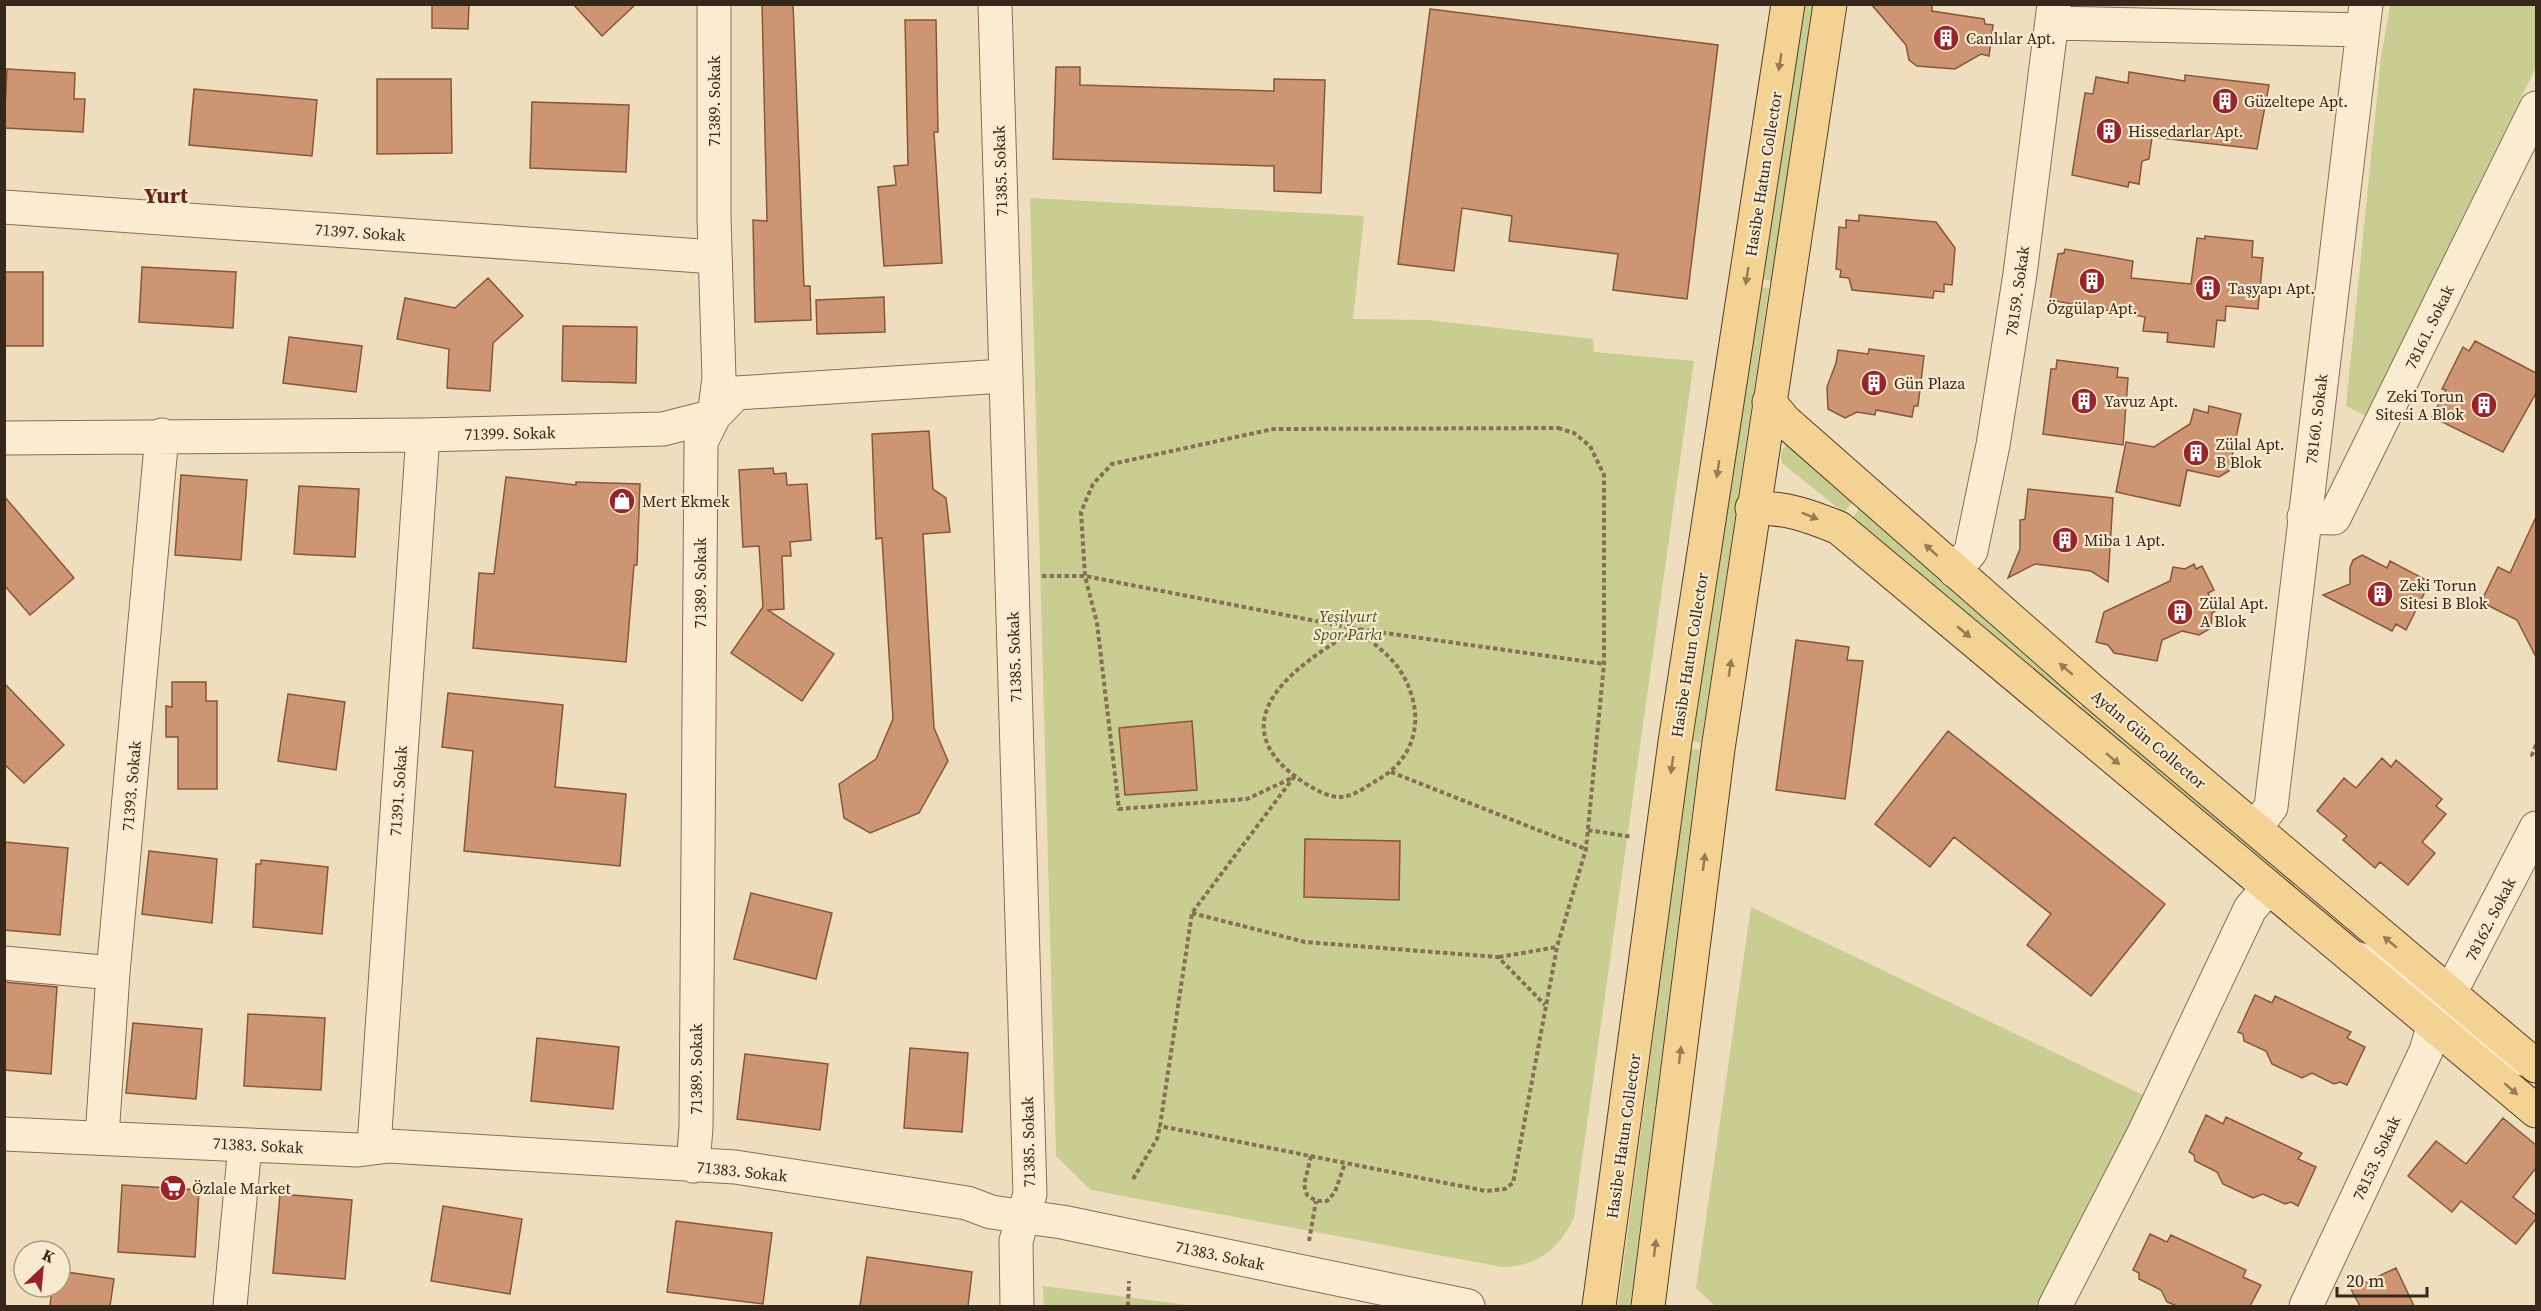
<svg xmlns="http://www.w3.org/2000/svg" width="2541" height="1311" font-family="'Source Serif 4',serif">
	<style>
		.green { fill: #c8cd91 }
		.building { fill: #ce9572; stroke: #87563b; stroke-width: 1.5 }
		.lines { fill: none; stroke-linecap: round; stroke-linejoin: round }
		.minor-casing { stroke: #876e56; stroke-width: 35 }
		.major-casing { stroke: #543d2b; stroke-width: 35 }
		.path { stroke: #876e56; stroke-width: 4; stroke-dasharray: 4.5 3; stroke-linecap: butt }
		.minor { stroke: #faecd0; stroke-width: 33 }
		.major { stroke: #f4d293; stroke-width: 33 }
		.oneway { fill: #957c57 }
		.labels { text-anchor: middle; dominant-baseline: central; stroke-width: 4.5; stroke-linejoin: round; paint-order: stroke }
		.poi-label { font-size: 16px; fill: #36271b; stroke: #f6e9cd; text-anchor: start }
		.street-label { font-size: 16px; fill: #36271b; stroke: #f6e9cd }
		.park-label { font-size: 16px; font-style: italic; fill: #485321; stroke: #f6e9cd }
		.district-label { font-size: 22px; font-weight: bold; fill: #642619; stroke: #f6e9cd }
	</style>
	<rect width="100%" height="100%" fill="#efdebd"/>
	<!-- green -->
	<path class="green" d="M1805,5H1813L1771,281L1762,279Z
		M2390,6L2536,5V67L2366,416L2346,406L2381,57Z
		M1030,198L1364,216L1353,319L1428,320L1593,339L1594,352L1694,361L1574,1217C1559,1250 1538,1266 1502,1267L1091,1190L1056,1156Z
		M1761,287L1769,288L1701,743L1692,741Z
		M1788,444L1855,499L1844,513L1783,464C1779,458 1781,447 1788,444Z
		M1861,505L2075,699L2072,703L1852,519Z
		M2082,705L2295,883L2292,887L2079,709Z
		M1691,749L1700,750L1630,1306H1618Z
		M1751,907L2145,1096L2036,1306H1715L1696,1288Z
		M1043,1286L1195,1306H1044Z"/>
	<!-- building -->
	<path class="building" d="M432,4H469L468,29L432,28Z
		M573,4H636L602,36Z
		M762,4H793L804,286H810L811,320L755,322L753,220L767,221Z
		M1871,4H1932V11L1984,19L1985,24L1993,25L1989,56L1981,54L1955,69L1917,66L1909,60L1906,45Z
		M1430,9L1718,45L1687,299L1613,290L1618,254L1509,241L1512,216L1462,208L1454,271L1398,264Z
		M905,20H936L938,132H934L942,263L884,266L878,187L896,185L894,166L908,165Z
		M1056,67H1080V85L1274,91V79L1325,80L1321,193L1274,191V166L1053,159Z
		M7,69L75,73L74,99H85L83,132L4,128Z
		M2129,72L2185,81V75L2269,85L2257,149L2152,137L2149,159L2142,161L2139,184L2129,182L2128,187L2072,175L2085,93L2093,94L2096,77L2128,83Z
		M377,79H451L452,153L377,154Z
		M194,89L317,100L312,156L189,145Z
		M532,102L629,105L626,172L530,168Z
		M1859,215L1936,222L1955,248L1952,285L1944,284V292L1934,291L1933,298L1852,290L1849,278L1840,277L1841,270L1836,269L1839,227L1846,228V220L1859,221Z
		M2205,236L2253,241L2252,257L2263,258L2258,309L2226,306L2225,321L2217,320L2214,347L2167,342L2168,333L2143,331L2145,317L2050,300L2058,254L2064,253L2065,249L2133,261L2131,278L2191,284L2197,238L2205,239Z
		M142,267L236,272L233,328L139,322Z
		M4,272H43V346H4Z
		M488,278L523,316L493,343L490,391L447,388L449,349L397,339L405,298L455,308Z
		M884,297L885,332L817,334L816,300Z
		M563,326L637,327L636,383L562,381Z
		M289,337L362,346L356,392L283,383Z
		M2475,341L2536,373V393L2503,452L2432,417L2446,390L2442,389L2463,347L2469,351Z
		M1869,349L1924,356L1918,406H1914L1912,417L1876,410L1875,415L1857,412L1845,418L1828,409L1827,387L1836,363L1838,350L1868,354Z
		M2057,360L2118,368L2117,377L2128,378L2123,445L2043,434L2051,369H2056Z
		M2209,406L2241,414L2229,471L2219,477L2187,470L2180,506L2116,492L2126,442L2154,447L2190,424L2194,409L2208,413Z
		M929,431L933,489L946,498L950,532L923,534L934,728L948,761L919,813L870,833L844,818L839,784L876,759L893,719L882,538L876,539L872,434Z
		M773,468L774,474L786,473L787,485L807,484L811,540L790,542L791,556H782L784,609L768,610L834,654L802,701L731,653L763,607L759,546L743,547L739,470Z
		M181,475L247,480L241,560L175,555Z
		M506,477L576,485V482L640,484L637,565H634L626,662L473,648L479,573L494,574Z
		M299,486L359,489L355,557L294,554Z
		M2028,489L2113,498L2108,582L2091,571L2035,564L2008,578L2020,549V520L2025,519Z
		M4,496L74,578L30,615L4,585Z
		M2536,517V657L2517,620L2481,602L2498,567L2510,573Z
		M2362,555L2387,568L2390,561L2430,582L2406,630L2396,624L2392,631L2323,595L2350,584V568L2353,560Z
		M2194,564L2196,569L2202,566L2214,590L2208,593L2217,610L2212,613L2211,628L2199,635L2182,631L2162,640L2157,661L2114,653L2108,645L2096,642L2104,612L2170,581L2173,567L2185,569Z
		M1796,640L1849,647L1847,660L1863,661L1845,799L1776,790Z
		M172,682H206V701H217V789H178V737H166V706L172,707Z
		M4,683L64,745L24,783L4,764Z
		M448,693L563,705L555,787L626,794L620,866L464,851L473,751L442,747Z
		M288,694L345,702L336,770L278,761Z
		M1192,721L1197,790L1125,795L1119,728Z
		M1948,731L2165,904L2091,996L2027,945L2051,914L1954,837L1930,867L1875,824Z
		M2382,758L2391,767L2396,760L2442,799L2436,806L2446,814L2422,842L2435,853L2408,885L2380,862L2375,868L2343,840L2347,836L2317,811L2344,778L2356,788Z
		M1305,839L1400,841L1399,900L1304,897Z
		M4,842L68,848L60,935L4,930Z
		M149,851L217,859L212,923L142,914Z
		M261,860L328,867L322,934L253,927L256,864H261Z
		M751,893L832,913L816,979L734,959Z
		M4,982L57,987L51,1074L4,1070Z
		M2255,995L2272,1003L2275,996L2351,1032L2347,1038L2365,1047L2347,1085L2340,1082L2334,1084L2312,1073L2302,1078L2272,1064L2266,1051L2244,1041L2243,1034L2238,1032Z
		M248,1014L325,1018L321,1090L244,1086Z
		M133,1023L202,1029L196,1099L126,1093Z
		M537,1038L619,1047L613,1109L531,1101Z
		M910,1048L968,1053L962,1132L904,1128Z
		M745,1054L828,1064L820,1130L737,1119Z
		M2206,1115L2223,1124L2226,1117L2302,1153L2298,1159L2316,1167L2298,1206L2291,1202L2285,1204L2263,1194L2253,1198L2223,1184L2217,1172L2195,1161L2194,1155L2189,1152Z
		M2503,1118L2536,1145V1168L2513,1197L2536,1215V1219L2516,1244L2461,1201L2452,1212L2408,1176L2436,1141L2466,1164Z
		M122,1185L199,1190L195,1257L118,1252Z
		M280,1194L352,1200L345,1279L273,1273Z
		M443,1206L522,1219L510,1294L431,1281Z
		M676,1221L772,1233L763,1304L667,1292Z
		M2150,1234L2167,1242L2171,1235L2246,1270L2243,1277L2261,1285L2250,1306H2177L2167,1302L2161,1290L2139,1279V1273L2133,1270Z
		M867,1257L972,1272L968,1306H860Z
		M2396,1268L2414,1306H2360L2351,1289Z
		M60,1271L114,1279L110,1306H50L52,1287H60Z"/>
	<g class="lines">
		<defs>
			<path id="minor" d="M995,4L1030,1194L1016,1241L1017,1306
				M2053,23L2363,30
				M4,207L715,257
				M4,438L423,435L663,429L714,416L736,393L1004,376
				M2304,517L2334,518L2536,108
				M1955,571L1971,551L1993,445L2020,274L2054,4
				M2255,828L2271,807L2366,4
				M2352,957L2396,971L2497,1055L2529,1060
				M4,963L113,973
				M4,1134L358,1150L389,1146L735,1167L967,1203L991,1212L1062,1222L1468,1306
				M102,1137L113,973L162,435
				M374,1146L423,435
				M693,1166L696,1127L701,442L714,416L719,378L714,217V4
				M230,1306L245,1145
				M2055,1306L2144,1133L2250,909L2268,888
				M2306,1306L2426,1051L2434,1024L2536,828"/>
			<path id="major" d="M1769,402L1785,421L2090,689L2536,1066
				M1752,508C1785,507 1810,516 1839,528L2536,1111
				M1599,1306L1675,742L1788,4
				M1648,1306L1718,749L1830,4"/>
		</defs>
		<!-- minor casing -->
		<use href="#minor" class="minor-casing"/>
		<!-- major casing -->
		<use href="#major" class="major-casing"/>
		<!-- path -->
		<path class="path" d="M1558,428L1574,433L1590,446L1604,475V664L1586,849L1557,947L1513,1183L1505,1189L1486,1191L1160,1126L1192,913L1294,777L1247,799L1119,809L1097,623L1085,576L1081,512L1093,484L1112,464L1273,429Z
			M1042,576H1085L1357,629L1604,664
			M1357,629C1370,641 1387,653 1397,666C1425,705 1422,754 1379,779C1367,786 1352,798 1338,797C1321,796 1294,777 1283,766C1225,708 1312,656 1357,629Z
			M2536,745L2532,755L2536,757
			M1391,772L1586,849
			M1588,830L1632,837
			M1192,913L1305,942L1498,957L1545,1005
			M1499,957L1557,947
			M1311,1156L1304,1185L1307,1195L1316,1201H1327L1335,1192L1345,1163
			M1133,1179L1157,1139L1160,1126
			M1309,1241L1316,1201
			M1128,1306L1129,1281"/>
		<!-- minor -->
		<use href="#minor" class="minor"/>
		<!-- major -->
		<use href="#major" class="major"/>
	</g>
	<!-- one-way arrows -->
	<defs><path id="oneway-solid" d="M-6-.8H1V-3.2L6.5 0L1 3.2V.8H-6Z" transform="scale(1.5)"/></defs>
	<g class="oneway">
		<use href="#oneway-solid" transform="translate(1780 62) rotate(99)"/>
		<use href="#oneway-solid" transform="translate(1747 276) rotate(99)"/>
		<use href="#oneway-solid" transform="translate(1718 469) rotate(98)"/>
		<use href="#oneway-solid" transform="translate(1810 516) rotate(22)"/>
		<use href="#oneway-solid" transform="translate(1931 550) rotate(-138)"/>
		<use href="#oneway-solid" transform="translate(1964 632) rotate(40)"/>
		<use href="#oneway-solid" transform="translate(1730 668) rotate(-82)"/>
		<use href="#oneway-solid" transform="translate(2066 669) rotate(-139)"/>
		<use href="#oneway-solid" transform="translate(2113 759) rotate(40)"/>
		<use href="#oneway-solid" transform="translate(1672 765) rotate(98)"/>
		<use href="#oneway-solid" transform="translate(1704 862) rotate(-83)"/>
		<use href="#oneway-solid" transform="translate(2390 942) rotate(-140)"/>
		<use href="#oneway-solid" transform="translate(1680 1055) rotate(-83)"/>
		<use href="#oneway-solid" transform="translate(2511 1089) rotate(41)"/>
		<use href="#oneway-solid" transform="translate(1655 1248) rotate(-83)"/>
	</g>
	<!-- icons -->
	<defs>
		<symbol id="building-disc" viewBox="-11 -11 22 22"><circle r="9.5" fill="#982429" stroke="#f6e9cd"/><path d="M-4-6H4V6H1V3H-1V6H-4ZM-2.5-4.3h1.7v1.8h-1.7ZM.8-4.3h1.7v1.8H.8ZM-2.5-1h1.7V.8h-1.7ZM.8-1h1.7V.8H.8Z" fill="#fff"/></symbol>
		<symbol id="shop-disc" viewBox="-11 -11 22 22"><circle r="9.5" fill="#982429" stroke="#f6e9cd"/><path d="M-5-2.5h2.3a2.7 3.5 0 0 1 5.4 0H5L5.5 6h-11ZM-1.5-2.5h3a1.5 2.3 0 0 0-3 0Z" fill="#fff"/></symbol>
		<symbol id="supermarket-disc" viewBox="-11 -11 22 22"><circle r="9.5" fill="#982429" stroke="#f6e9cd"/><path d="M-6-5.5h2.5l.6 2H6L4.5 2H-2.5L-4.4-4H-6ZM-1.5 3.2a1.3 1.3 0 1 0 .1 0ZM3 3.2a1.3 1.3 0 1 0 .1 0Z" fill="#fff"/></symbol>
	</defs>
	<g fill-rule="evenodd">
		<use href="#building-disc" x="1931" y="23" width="30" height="30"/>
		<use href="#building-disc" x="2210" y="86" width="30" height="30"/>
		<use href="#building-disc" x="2094" y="116" width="30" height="30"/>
		<use href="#building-disc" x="2077" y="266" width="30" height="30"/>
		<use href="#building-disc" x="2193" y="273" width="30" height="30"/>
		<use href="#building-disc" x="1859" y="368" width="30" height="30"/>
		<use href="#building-disc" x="2069" y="386" width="30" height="30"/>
		<use href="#building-disc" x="2469" y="390" width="30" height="30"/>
		<use href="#building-disc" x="2181" y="438" width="30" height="30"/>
		<use href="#shop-disc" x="607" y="486" width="30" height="30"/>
		<use href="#building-disc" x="2050" y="525" width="30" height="30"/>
		<use href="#building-disc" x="2365" y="579" width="30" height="30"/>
		<use href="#building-disc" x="2165" y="597" width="30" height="30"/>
		<use href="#supermarket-disc" x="158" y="1173" width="30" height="30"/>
	</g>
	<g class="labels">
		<!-- poi labels -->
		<g class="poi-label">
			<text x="1966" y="38">Canlılar Apt.</text>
			<text x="2244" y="101">Güzeltepe Apt.</text>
			<text x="2128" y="131">Hissedarlar Apt.</text>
			<text x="2228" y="288">Taşyapı Apt.</text>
			<text x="2092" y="308" text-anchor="middle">Özgülap Apt.</text>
			<text x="1894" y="383">Gün Plaza</text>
			<text x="2464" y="396" text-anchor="end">Zeki Torun<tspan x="2464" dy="18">Sitesi A Blok</tspan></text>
			<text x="2104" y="401">Yavuz Apt.</text>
			<text x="2216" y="444">Zülal Apt.<tspan x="2216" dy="18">B Blok</tspan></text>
			<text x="642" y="501">Mert Ekmek</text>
			<text x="2084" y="540">Miba 1 Apt.</text>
			<text x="2400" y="585">Zeki Torun<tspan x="2400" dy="18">Sitesi B Blok</tspan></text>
			<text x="2200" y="603">Zülal Apt.<tspan x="2200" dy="18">A Blok</tspan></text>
			<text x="192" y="1188">Özlale Market</text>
		</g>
		<!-- street labels -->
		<g class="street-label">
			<text transform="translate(714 101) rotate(-90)">71389. Sokak</text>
			<text transform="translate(1000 171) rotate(-92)">71385. Sokak</text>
			<text transform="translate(1763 174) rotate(-81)">Hasibe Hatun Collector</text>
			<text transform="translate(360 232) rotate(4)">71397. Sokak</text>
			<text transform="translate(2017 291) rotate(-82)">78159. Sokak</text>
			<text transform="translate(2429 327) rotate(-64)">78161. Sokak</text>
			<text transform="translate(2316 419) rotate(-83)">78160. Sokak</text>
			<text transform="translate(510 433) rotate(-1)">71399. Sokak</text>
			<text transform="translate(700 583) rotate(-90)">71389. Sokak</text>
			<text transform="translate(1689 655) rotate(-81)">Hasibe Hatun Collector</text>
			<text transform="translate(1014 657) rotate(-92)">71385. Sokak</text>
			<text transform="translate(2149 739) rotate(40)">Aydın Gün Collector</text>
			<text transform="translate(131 786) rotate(-85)">71393. Sokak</text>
			<text transform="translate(398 791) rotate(-86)">71391. Sokak</text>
			<text transform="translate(2490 919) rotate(-63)">78162. Sokak</text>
			<text transform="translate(696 1069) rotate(-90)">71389. Sokak</text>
			<text transform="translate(1623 1136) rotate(-82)">Hasibe Hatun Collector</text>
			<text transform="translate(1028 1142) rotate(-91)">71385. Sokak</text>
			<text transform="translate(258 1145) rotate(3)">71383. Sokak</text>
			<text transform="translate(2376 1158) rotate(-65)">78153. Sokak</text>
			<text transform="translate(742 1171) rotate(6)">71383. Sokak</text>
			<text transform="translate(1220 1255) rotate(12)">71383. Sokak</text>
		</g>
		<!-- park labels -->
		<g class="park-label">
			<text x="1348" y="616">Yeşilyurt<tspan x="1348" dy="18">Spor Parkı</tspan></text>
		</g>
		<!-- district labels -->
		<g class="district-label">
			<text x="166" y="195">Yurt</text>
		</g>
	</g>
	<!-- border -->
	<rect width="2541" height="1311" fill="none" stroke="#36271b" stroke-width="12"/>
	<!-- north arrow -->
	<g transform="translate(42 1269) rotate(26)"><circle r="28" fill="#f6e9cd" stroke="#a99b86" stroke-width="1.5"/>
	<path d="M0-4.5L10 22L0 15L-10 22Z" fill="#982429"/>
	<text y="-9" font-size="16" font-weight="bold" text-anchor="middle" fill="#36271b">K</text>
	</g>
	<!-- scale -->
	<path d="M2337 1287v9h90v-9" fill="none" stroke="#36271b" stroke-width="3"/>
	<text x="2346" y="1287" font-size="18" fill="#36271b" stroke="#f6e9cd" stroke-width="4.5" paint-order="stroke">20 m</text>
</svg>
